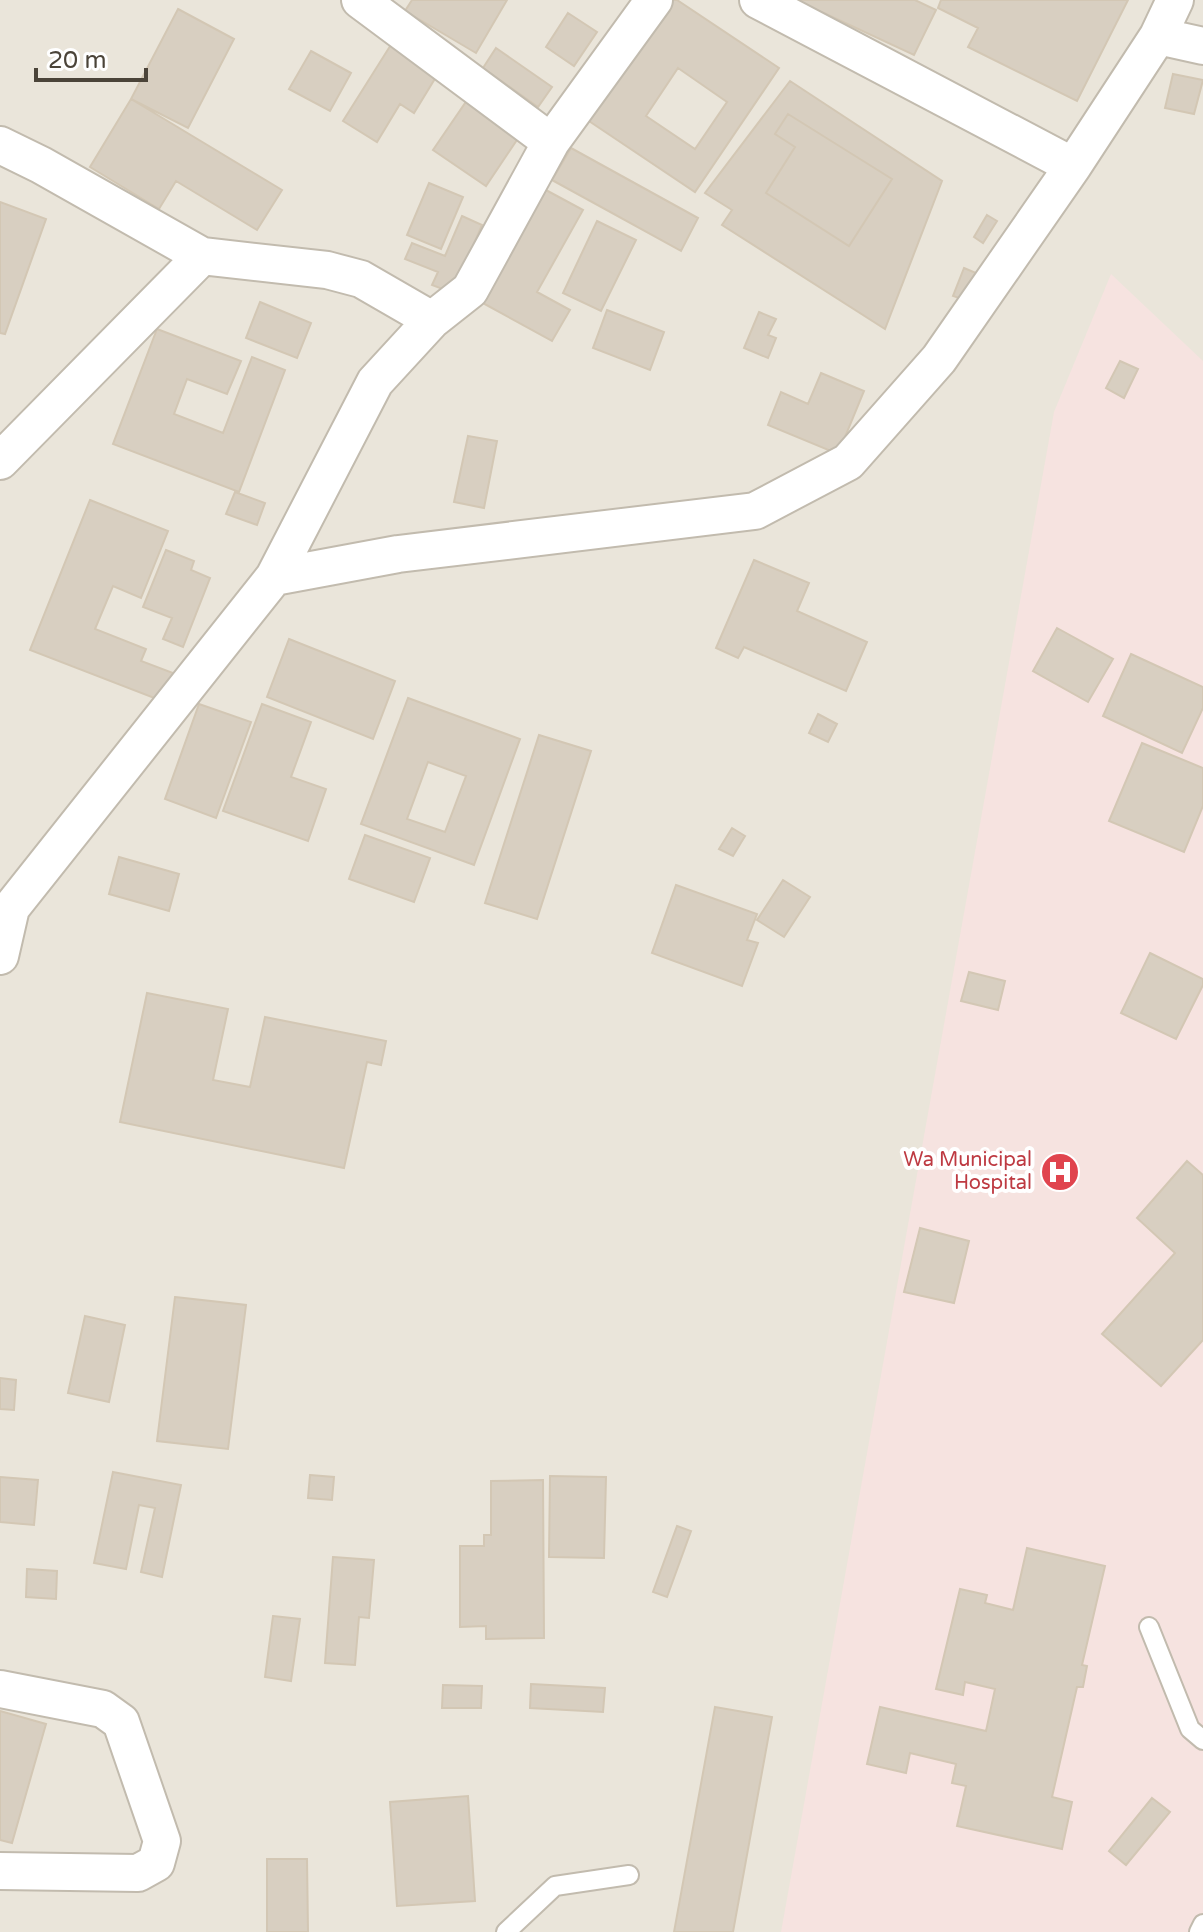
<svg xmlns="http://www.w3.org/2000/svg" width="1203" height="1932" font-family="'Varela Round',sans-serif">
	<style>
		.residential { fill: #eae5da }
		.medical { fill: #f6e3e0 }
		.building { fill: #d8cfc1; stroke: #d3c7b4; stroke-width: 2; fill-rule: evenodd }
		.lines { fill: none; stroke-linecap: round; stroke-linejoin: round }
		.lane-casing { stroke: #c2bbae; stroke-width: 22 }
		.street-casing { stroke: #c2bbae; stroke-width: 40 }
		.lane { stroke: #fff; stroke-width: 18 }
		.street { stroke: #fff; stroke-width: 36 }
		.labels { text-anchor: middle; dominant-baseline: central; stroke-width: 8; stroke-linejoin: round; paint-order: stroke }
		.health-label { font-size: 20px; fill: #be3a42; stroke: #fff; text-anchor: end }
	</style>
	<rect width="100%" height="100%" fill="#f6f3ec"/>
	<!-- residential -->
	<path class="residential" d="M0,0H1203V1932H0Z"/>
	<!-- medical -->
	<path class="medical" d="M1111,274L1203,361V1932H781L1054,412Z"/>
	<!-- building -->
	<path class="building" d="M412,0H507L476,53L405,11Z
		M663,0H677L779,68L695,192L583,117ZM678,68L727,102L695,149L646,116Z
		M796,0H915L936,10L914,55Z
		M941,0H1128L1077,101L968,47L978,28L938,8Z
		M178,9L234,39L188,128L131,99Z
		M568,13L597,32L574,66L546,47Z
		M392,43L439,72L414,113L400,104L377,142L343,121Z
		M496,48L552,87L538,107L483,68Z
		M311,51L351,73L330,111L289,89Z
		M1173,74L1203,80L1194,114L1165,108Z
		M790,81L942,181L885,329L722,225L732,210L705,193ZM788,114L892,179L849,246L766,193L795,147L775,134Z
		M472,93L525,128L486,186L433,150Z
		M131,99L282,190L257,230L176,181L159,209L90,167Z
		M788,114L892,179L849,246L766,193L795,147L775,134Z
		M571,148L698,218L681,251L552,180Z
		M429,183L463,197L441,249L407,235Z
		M544,189L583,210L537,292L570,310L552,341L481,302Z
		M0,202L46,219L5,334L0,333Z
		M987,215L997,221L983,243L974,237Z
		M462,216L482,225L453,293L432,285L438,272L405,259L412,243L445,256Z
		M597,221L636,240L601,311L563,293Z
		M964,268L976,273L965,300L953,296Z
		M260,302L311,323L297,358L246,338Z
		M607,310L664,332L650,370L593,348Z
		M759,312L776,319L768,335L776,338L768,358L744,348Z
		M157,329L241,361L227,394L187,379L174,414L223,433L252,357L285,370L239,492L113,444Z
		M1120,361L1138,369L1124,398L1106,388Z
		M821,373L864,391L838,454L768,425L781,392L808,404Z
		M468,436L497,441L484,508L454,502Z
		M235,492L265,503L257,525L226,514Z
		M90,500L168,531L141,598L113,586L95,629L146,649L141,661L173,673L162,701L30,650Z
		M166,550L194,561L191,570L210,578L183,647L163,639L172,618L143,607Z
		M754,560L809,583L797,611L867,642L846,691L744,647L738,658L716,648Z
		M1057,628L1113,659L1088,702L1033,671Z
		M289,639L395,681L373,739L267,697Z
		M1131,654L1203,687V708L1182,753L1103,716Z
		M408,698L520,739L474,865L361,824ZM428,762L466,776L445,832L407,819Z
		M199,704L251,722L216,818L165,799Z
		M262,704L311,722L291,777L326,789L308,841L223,811Z
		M818,714L837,724L828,742L809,733Z
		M539,735L591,751L537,919L485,903Z
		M1142,743L1203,768V806L1184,852L1109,821Z
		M732,828L745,836L733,856L719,849Z
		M365,835L430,858L414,902L349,879Z
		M119,857L179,874L169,911L109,894Z
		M783,880L810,897L784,937L757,920Z
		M676,885L757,914L747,940L758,943L742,986L652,953Z
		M1150,953L1203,979V985L1176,1039L1121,1013Z
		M969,972L1005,981L998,1010L961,1001Z
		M147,993L228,1009L213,1080L250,1087L265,1017L386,1041L381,1065L367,1062L344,1168L120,1122Z
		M1187,1161L1203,1175V1340L1161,1386L1102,1334L1175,1253L1137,1218Z
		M920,1228L969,1241L954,1303L904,1292Z
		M175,1297L246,1305L228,1449L157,1441Z
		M85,1316L125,1325L109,1402L68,1393Z
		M0,1378L16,1380L14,1410L0,1409Z
		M113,1472L181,1485L162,1577L141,1572L155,1508L139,1505L126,1569L94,1563Z
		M310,1475L334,1477L332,1500L308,1498Z
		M550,1476L606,1477L604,1558L549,1557Z
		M0,1477L38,1480L34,1525L0,1522Z
		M543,1480L544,1638L486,1639V1626L460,1627V1546H484V1535H491V1481Z
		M677,1526L691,1531L667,1597L653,1592Z
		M1027,1548L1105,1566L1082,1665L1087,1666L1083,1687H1077L1052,1797L1072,1802L1062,1849L957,1826L966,1786L952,1783L956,1764L910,1753L906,1773L867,1764L880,1707L986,1731L995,1689L965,1682L963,1695L936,1689L960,1589L987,1595L985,1603L1013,1610Z
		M333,1557L374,1560L369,1618L359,1617L355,1665L325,1663Z
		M27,1569L57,1571L56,1599L26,1597Z
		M273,1616L300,1619L291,1681L265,1677Z
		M531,1684L605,1688L603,1712L530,1708Z
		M443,1685L482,1686L481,1708H442Z
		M715,1707L772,1717L733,1932H674Z
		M0,1711L46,1724L12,1843L0,1840Z
		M468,1796L475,1901L397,1906L390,1802Z
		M1152,1798L1170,1812L1126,1865L1109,1851Z
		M267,1859H307L308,1932H267Z"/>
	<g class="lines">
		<defs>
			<path id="lane" d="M1149,1627L1190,1729L1203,1740
				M506,1932L555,1886L629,1875
				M1199,1932L1203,1924"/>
			<path id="street" d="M360,0L551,142
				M758,0L1073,166
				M1158,36L1203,46
				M0,145L41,165L202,256
				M0,461L202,256L327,270L361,279L432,320
				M274,577L375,382L432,320L470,290L551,142L654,0
				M0,956L11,908L274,577L398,554L755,511L848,462L939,359L1073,166L1158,36L1175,0
				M0,1689L103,1709L121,1722L162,1841L156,1863L138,1873L0,1871"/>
		</defs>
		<!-- lane casing -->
		<use href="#lane" class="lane-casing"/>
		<!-- street casing -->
		<use href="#street" class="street-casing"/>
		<!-- lane -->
		<use href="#lane" class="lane"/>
		<!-- street -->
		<use href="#street" class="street"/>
	</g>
	<!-- icons -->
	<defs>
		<symbol id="hospital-disc" viewBox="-11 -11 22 22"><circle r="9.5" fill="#e0444e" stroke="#fff"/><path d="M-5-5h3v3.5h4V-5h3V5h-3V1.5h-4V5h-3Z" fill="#fff"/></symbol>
	</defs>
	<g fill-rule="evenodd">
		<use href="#hospital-disc" x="1038" y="1150" width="44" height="44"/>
	</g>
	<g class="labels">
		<!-- health labels -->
		<g class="health-label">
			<text x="1032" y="1160">Wa Municipal<tspan x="1032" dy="23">Hospital</tspan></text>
		</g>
	</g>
	<!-- scale -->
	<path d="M36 68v12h110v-12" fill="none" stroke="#4b4439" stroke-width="4"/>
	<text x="48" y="68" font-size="24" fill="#4b4439" stroke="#ffffff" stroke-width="6" paint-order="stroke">20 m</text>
</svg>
